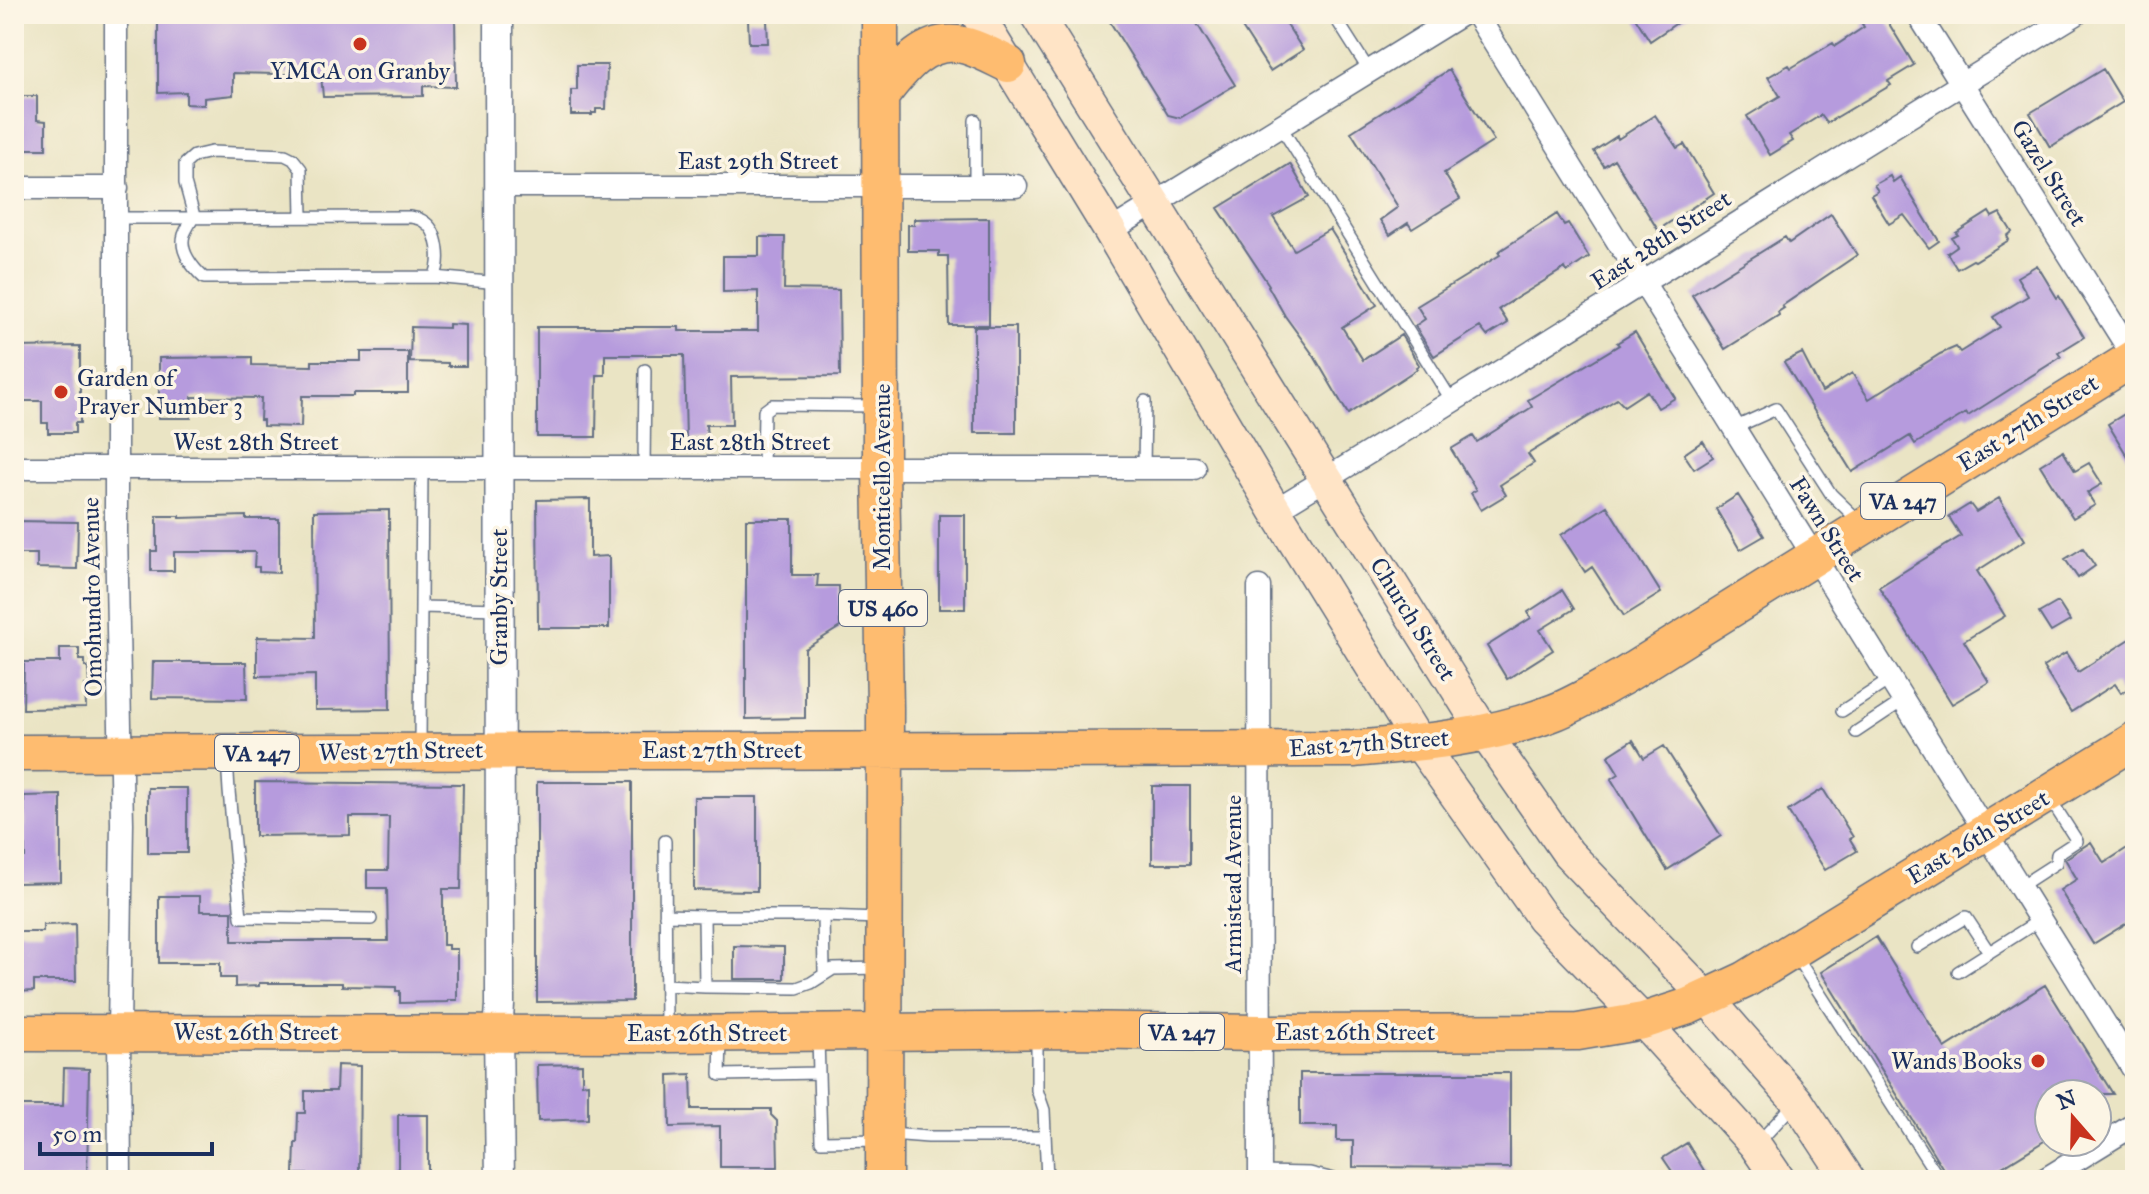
<svg xmlns="http://www.w3.org/2000/svg" width="2149" height="1194" font-family="'IM FELL Great Primer',serif">
	<style>
		.building { fill: #b69bdd }
		.lines { fill: none; stroke-linecap: round; stroke-linejoin: round }
		.service-casing { stroke: #636e82; stroke-width: 14 }
		.minor-casing { stroke: #636e82; stroke-width: 25 }
		.tertiary-casing { stroke: #636e82; stroke-width: 31 }
		.secondary-casing { stroke: #636e82; stroke-width: 35 }
		.primary-casing { stroke: #636e82; stroke-width: 39 }
		.service { stroke: #fff; stroke-width: 11 }
		.minor { stroke: #fff; stroke-width: 22 }
		.tertiary { stroke: #fff; stroke-width: 28 }
		.secondary { stroke: #ffe4c6; stroke-width: 32 }
		.primary { stroke: #febc70; stroke-width: 36 }
		.poi-dot { fill: #c8321e; stroke: #fcf5e5; stroke-width: 3 }
		.labels { text-anchor: middle; dominant-baseline: central; stroke-width: 7; stroke-linejoin: round; paint-order: stroke }
		.shield { fill: #fcf5e5; stroke: #5e6a86; stroke-width: 2 }
		.shield-label { font-size: 22px; font-weight: bold; fill: #1b2f5e }
		.poi-label { font-size: 24px; fill: #1b2f5e; stroke: #fcf5e5 }
		.street-label { font-size: 24px; fill: #1b2f5e; stroke: #fcf5e5 }
	</style>
	<rect width="100%" height="100%" fill="#fcf5e5"/>
	<filter id="ink" filterUnits="userSpaceOnUse"><feTurbulence type="fractalNoise" baseFrequency=".0125" numOctaves="2"/><feDisplacementMap in="SourceGraphic" scale="16" xChannelSelector="R" yChannelSelector="G"/><feConvolveMatrix kernelMatrix="1 2 1 2 8 2 1 2 1" color-interpolation-filters="sRGB"/></filter>
	<filter id="wash" filterUnits="userSpaceOnUse"><feTurbulence type="fractalNoise" baseFrequency=".006" numOctaves="4" result="noise"/><feDisplacementMap in="SourceGraphic" scale="32" xChannelSelector="R" yChannelSelector="G"/><feGaussianBlur stdDeviation="1.8" result="paint"/><feColorMatrix in="noise" values="0 0 0 0 0 0 0 0 0 0 0 0 0 0 0 0 0 1.4 0 .05"/><feComposite in="paint" operator="in"/></filter>
	<g filter="url(#wash)">
		<rect width="100%" height="100%" fill="#eae4c4"/>
		<g id="blocks">
			<!-- building -->
			<path class="building" d="M158,14H455L456,87L423,86V96L323,97L321,75L233,73V95L204,98V105L186,104V92L158,93Z
				M1105,14H1191L1235,85L1180,118L1168,115Z
				M1238,14H1280L1303,50L1270,71L1241,26L1245,24Z
				M1633,14H1690L1650,41Z
				M1878,14H1883L1914,65L1888,81L1891,85L1827,123L1821,115L1789,135L1793,141L1770,155L1747,116L1780,96L1768,77L1789,65L1791,68L1833,43L1835,46L1864,27L1862,24Z
				M748,19L767,20L768,43H749Z
				M577,65H607L606,109H596V113H592V115H571V90H577Z
				M2103,69L2123,102L2050,147L2030,113Z
				M1449,70L1494,141L1444,173L1460,199L1412,229L1408,223L1390,235L1380,220L1398,207L1351,132Z
				M14,96H37V120L46,121V149H14Z
				M1655,115L1677,148L1684,144L1714,193L1658,230L1614,159L1604,166L1594,151L1617,136L1618,139Z
				M1290,164L1309,197L1273,217L1294,250L1330,229L1377,305L1342,327L1363,360L1401,335L1419,365L1416,367L1417,369L1348,414L1314,356L1285,316L1268,286L1269,285L1218,208Z
				M1890,176L1893,182L1900,177L1939,241L1929,248L1904,215L1889,224L1871,195L1878,191L1874,185Z
				M1989,212L1992,217L2000,213L2012,232L2007,236L2009,240L1975,261L1973,260L1957,269L1947,253L1957,246L1952,238L1958,235L1956,233Z
				M1557,214L1564,225L1568,223L1589,257L1567,272L1565,268L1499,309L1508,323L1487,336L1480,327L1434,356L1415,326L1425,319L1417,306L1500,255L1498,252Z
				M1831,214L1857,255L1782,306L1784,308L1778,312L1779,315L1725,349L1692,295L1785,237L1789,243Z
				M989,218V325H949L948,256H939V251H908V225H914V219Z
				M759,237H785L784,289L839,290L840,376L731,377L732,425H706L707,438L686,440L684,355H605V375H597L596,437H537V327H679V331H758V291L723,292V256H759Z
				M2037,265L2057,298L2059,296L2084,337L2058,353L2061,357L1968,416L1966,413L1915,444L1910,436L1852,472L1784,362L1802,353L1822,392L1852,373L1869,399L1940,354L1956,347L1960,352L2000,327L1993,317L2028,296L2017,277Z
				M449,324L466,325V366H448V363L410,362L411,327L449,328Z
				M974,327H1016V433H974Z
				M1635,332L1675,398L1658,408L1647,391L1624,406L1617,399L1528,454L1534,463L1500,485L1506,495L1481,510L1471,493L1476,490L1451,449L1473,436L1477,442L1532,407L1528,400L1619,345L1617,343Z
				M80,346V423H75V433H48V423H42V401H14V347Z
				M361,352H408V393H353V396H302L301,427L263,426V420H260L261,398L192,397L191,418H159V358L252,357V365L312,366V361H361Z
				M2128,412L2135,424V469L2108,424Z
				M1703,441L1713,457L1694,469L1684,454Z
				M2063,451L2075,471L2089,463L2102,484L2087,493L2095,505L2073,518L2040,465Z
				M1738,495L1764,536L1740,550L1716,509Z
				M1999,498L2025,540L1977,571L2005,616L1964,641L1989,682L1952,704L1879,587L1961,536L1949,517L1970,504L1976,512Z
				M590,499V557L609,556V628H538L537,500Z
				M1607,506L1661,593L1624,616L1592,567L1585,572L1561,535Z
				M389,510L390,709L315,710V675L257,676V637L315,638L314,511Z
				M939,515H965V609H939Z
				M157,516H180V518L246,516V519H279V573L259,572V567H254L255,552H174V571H151V551H157Z
				M746,519H792V575H818L817,586H839L840,627L805,649V718L746,719Z
				M14,521L78,522L77,569L37,568V554H14Z
				M2083,548L2095,566L2078,578L2065,559Z
				M1562,590L1574,609L1540,630L1553,650L1507,679L1487,646L1531,618L1528,612Z
				M2058,602L2070,621L2051,632L2039,613Z
				M2135,636V685L2121,693L2115,684L2071,712L2043,667L2066,653L2078,672Z
				M60,648H79V660H85V667H88L89,685H85L86,708L23,709L24,662H60Z
				M153,662H246L247,699L152,698Z
				M1633,740L1644,758L1664,746L1721,836L1667,870L1611,779L1619,774L1608,756Z
				M255,782L463,784L461,889H443V945H448V949H457V1000H449L448,1002L400,1003V991H396V987L342,986V983H259V986L235,987V978H220V963H159V896H200V911H232V941H388L387,888H367V870H388L389,817H350V835L255,836Z
				M537,782H632V1001L537,1002Z
				M1152,786H1190V864H1152Z
				M148,788H187V853H148Z
				M1823,789L1853,837L1850,839L1857,851L1825,870L1788,811Z
				M61,795V882L16,883L15,857H25L24,796Z
				M694,797H757V891L694,890Z
				M2091,842L2104,863L2135,843V918L2093,944L2060,890L2077,879L2065,859Z
				M75,924L76,981H34V991L14,992V932H43V925Z
				M1876,937L1945,1048L2045,985L2113,1094H2049V1138L1981,1180H1950L1821,972Z
				M734,946L784,947V979H734Z
				M582,1064V1084L588,1083V1119L538,1121L537,1065Z
				M337,1065L360,1066L359,1175L294,1174L295,1143H297L298,1113H305V1091H336Z
				M64,1068L89,1069L87,1180H14V1106H63Z
				M1300,1073H1510V1168L1353,1167V1141H1337V1126H1300Z
				M691,1074L692,1109H771V1115L777,1121L778,1167H720V1126L670,1127L669,1075Z
				M398,1115H428V1180H398Z
				M1687,1143L1710,1180H1678L1663,1158Z"/>
		</g>
	</g>
	<g filter="url(#ink)">
		<use href="#blocks" fill-opacity="0" stroke="#636e82" stroke-width="2"/>
		<g class="lines">
			<defs>
				<path id="service" d="M1333,14L1370,72
					M1281,127L1452,401
					M975,186V120
					M302,217L301,169L293,159L285,155L211,152L194,156L185,164V183L194,216C191,222 186,229 184,235C179,251 193,268 204,278L434,277
					M117,218L410,217C414,218 419,218 423,221C439,230 442,262 434,277L499,283
					M1734,428L1776,409L1831,494L1860,522
					M763,468L764,411L772,405L876,406
					M1144,468L1145,401
					M644,469L645,370
					M421,607L499,609
					M1842,711L1891,679
					M1856,732L1904,700
					M420,746L422,468
					M227,758L229,791L241,917L371,919
					M665,841L666,1029
					M2019,887L2056,863L2057,854L2077,841L2050,799
					M665,915L704,916
					M823,916L824,973
					M879,918L823,916H704L705,987L797,988L811,983L833,969L880,968
					M1917,947L1966,917L1989,952
					M1795,955L1940,1180
					M1958,972L2040,920
					M666,985L705,987
					M1037,1034V1090L1044,1110L1047,1180
					M721,1038L720,1075L819,1073L821,1141L881,1140
					M818,1038L819,1073
					M890,1134L928,1137H1045
					M1756,1145L1796,1102
					M1260,1172L1310,1173L1338,1180"/>
				<path id="minor" d="M116,14V531L122,823L119,1032L120,1180
					M1476,14L2135,1072
					M1918,14L2135,359
					M499,186H1016
					M14,188H117
					M1110,231L1462,14
					M14,468H1194
					M1275,510C1544,347 1808,177 2076,14
					M1259,587L1260,1180
					M2044,1180L2135,1124"/>
				<path id="tertiary" d="M499,14L500,1005L498,1032L500,1180"/>
				<path id="secondary" d="M977,14L1110,231L1275,510L1419,743L1542,917L1643,1021L1755,1145L1779,1180
					M1036,14L1484,732L1568,853L1708,999L1797,1101L1849,1180"/>
				<path id="primary" d="M880,14L881,467L885,708L884,1180
					M880,97C901,69 927,34 967,46C981,50 995,58 1008,64
					M14,753L1354,749C1421,743 1492,737 1555,712C1578,703 1600,689 1622,677L2135,357
					M14,1033L666,1034L1073,1030L1259,1033L1578,1032L1643,1021L1689,1006L1745,980L2135,740"/>
			</defs>
			<!-- service casing -->
			<use href="#service" class="service-casing"/>
			<!-- minor casing -->
			<use href="#minor" class="minor-casing"/>
			<!-- tertiary casing -->
			<use href="#tertiary" class="tertiary-casing"/>
			<!-- secondary casing -->
			<use href="#secondary" class="secondary-casing"/>
			<!-- primary casing -->
			<use href="#primary" class="primary-casing"/>
			<!-- service -->
			<use href="#service" class="service"/>
			<!-- minor -->
			<use href="#minor" class="minor"/>
			<!-- tertiary -->
			<use href="#tertiary" class="tertiary"/>
			<!-- secondary -->
			<use href="#secondary" class="secondary"/>
			<!-- primary -->
			<use href="#primary" class="primary"/>
		</g>
	</g>
	<!-- markers -->
	<g class="poi-dot">
		<circle cx="360" cy="44" r="8"/>
		<circle cx="61" cy="392" r="8"/>
		<circle cx="2038" cy="1061" r="8"/>
	</g>
	<g class="labels">
		<!-- shield labels -->
		<g class="shield">
			<rect x="1861" y="483" width="84" height="36" rx="6"/>
			<rect x="839" y="590" width="88" height="36" rx="6"/>
			<rect x="215" y="735" width="84" height="36" rx="6"/>
			<rect x="1140" y="1014" width="84" height="36" rx="6"/>
		</g>
		<g class="shield-label">
			<text x="1903" y="501">VA 247</text>
			<text x="883" y="608">US 460</text>
			<text x="257" y="753">VA 247</text>
			<text x="1182" y="1032">VA 247</text>
		</g>
		<!-- poi labels -->
		<g class="poi-label">
			<text x="360" y="71">YMCA on Granby</text>
			<text x="77" y="378" text-anchor="start">Garden of<tspan x="77" dy="28">Prayer Number 3</tspan></text>
			<text x="2022" y="1061" text-anchor="end">Wands Books</text>
		</g>
		<!-- street labels -->
		<g class="street-label">
			<text x="758" y="161">East 29th Street</text>
			<text transform="translate(2049 173) rotate(58)">Gazel Street</text>
			<text transform="translate(1661 240) rotate(-33)">East 28th Street</text>
			<text transform="translate(2028 423) rotate(-32)">East 27th Street</text>
			<text x="256" y="442">West 28th Street</text>
			<text x="750" y="442">East 28th Street</text>
			<text transform="translate(882 477) rotate(-90)">Monticello Avenue</text>
			<text transform="translate(1827 529) rotate(58)">Fawn Street</text>
			<text transform="translate(92 597) rotate(-91)">Omohundro Avenue</text>
			<text transform="translate(499 597) rotate(-90)">Granby Street</text>
			<text transform="translate(1413 619) rotate(58)">Church Street</text>
			<text transform="translate(1369 743) rotate(-4)">East 27th Street</text>
			<text x="722" y="750">East 27th Street</text>
			<text transform="translate(401 751) rotate(-1)">West 27th Street</text>
			<text transform="translate(1978 837) rotate(-31)">East 26th Street</text>
			<text transform="translate(1233 884) rotate(-90)">Armistead Avenue</text>
			<text x="256" y="1032">West 26th Street</text>
			<text x="1355" y="1032">East 26th Street</text>
			<text x="707" y="1033">East 26th Street</text>
		</g>
	</g>
	<!-- margin -->
	<rect width="2149" height="1194" fill="none" stroke="#fcf5e5" stroke-width="48"/>
	<!-- north arrow -->
	<g transform="translate(2073 1118) rotate(340)"><circle r="38" fill="#fcf5e5" stroke="#a2a6af" stroke-width="2"/>
	<path d="M0-6L14 30L0 20L-14 30Z" fill="#c8321e"/>
	<text y="-12" font-size="22" font-weight="bold" text-anchor="middle" fill="#1b2f5e">N</text>
	</g>
	<!-- scale -->
	<path d="M40 1142v12h172v-12" fill="none" stroke="#1b2f5e" stroke-width="4"/>
	<text x="52" y="1142" font-size="24" fill="#1b2f5e" stroke="#fcf5e5" stroke-width="6" paint-order="stroke">50 m</text>
</svg>
